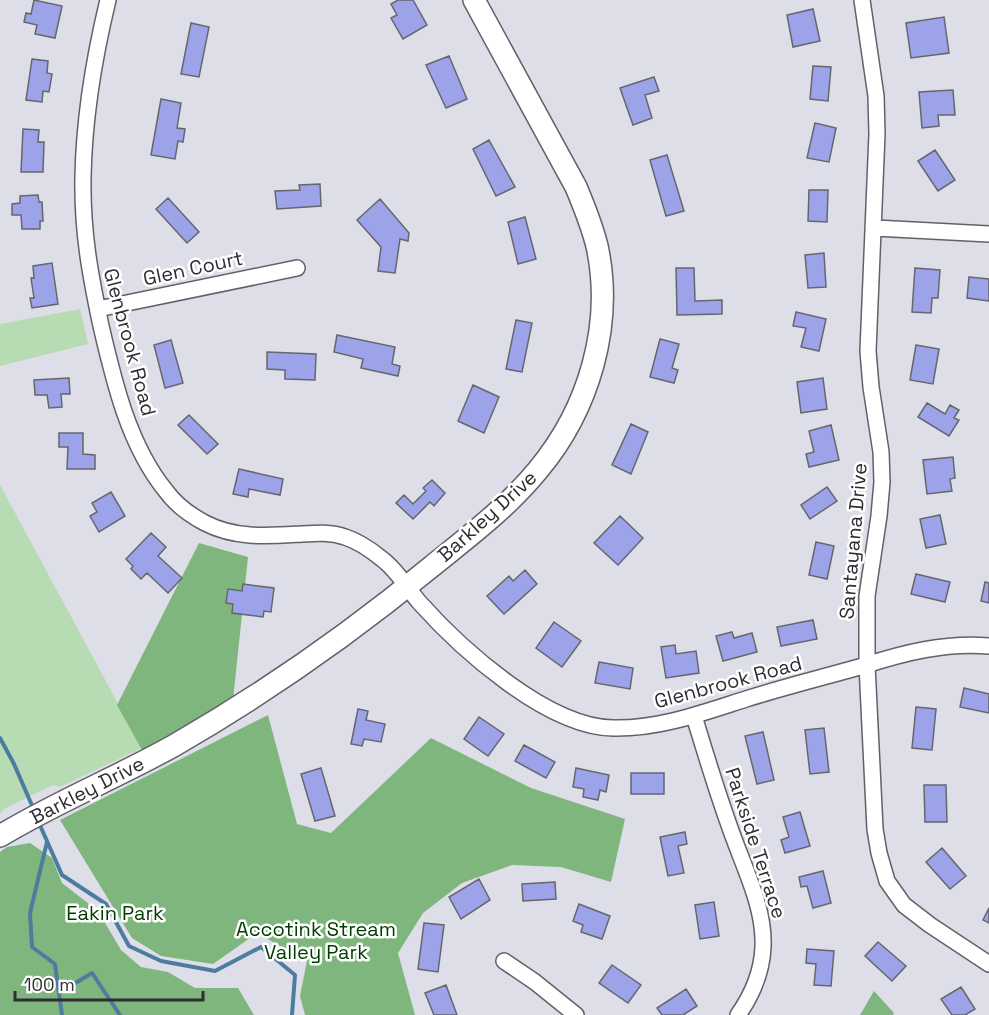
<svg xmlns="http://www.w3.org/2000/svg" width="989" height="1015" font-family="'Space Grotesk',sans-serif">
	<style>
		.green { fill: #b7dcb4 }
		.forest { fill: #7fb67d }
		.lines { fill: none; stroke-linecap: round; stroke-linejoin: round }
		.stream { stroke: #4c7da0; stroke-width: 4 }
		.building { fill: #9da3e8; stroke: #65666e; stroke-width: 1.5 }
		.street-casing { stroke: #606169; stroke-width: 18 }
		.secondary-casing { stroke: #606169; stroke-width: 24 }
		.street { stroke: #fff; stroke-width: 15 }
		.secondary { stroke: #fff; stroke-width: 21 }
		.labels { text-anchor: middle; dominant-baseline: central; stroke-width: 5; stroke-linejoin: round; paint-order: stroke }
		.street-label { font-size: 20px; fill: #2d2e31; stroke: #fff }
		.park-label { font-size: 20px; fill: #003c02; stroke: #fff }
	</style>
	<rect width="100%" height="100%" fill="#dddee7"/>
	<!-- green -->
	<path class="green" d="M80,309L88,344L0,366V324Z
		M0,485L142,748L60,787L53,785L4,809L0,814Z"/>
	<!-- forest -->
	<path class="forest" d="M199,543L248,557L233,700L142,750L117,705Z
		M268,715L297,824L331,833L431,738L531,788L625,819L611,882L561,867L512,865L462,883L423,913L398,953L415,1015H305L300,996L307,961L257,933L213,964L161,956L132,938L60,820Z
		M30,843L52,858L62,883L98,911L121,950L141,967L168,972L195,988H238L254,1015H0V852L7,847Z
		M874,991L894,1013L893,1015H860Z"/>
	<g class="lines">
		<!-- stream -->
		<path class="stream" d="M0,738L14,764L34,810
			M39,823L62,875L106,904L129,946L161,961L215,971L261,947L295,975L292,1015
			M47,842L30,913L32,947L55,964L59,993
			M62,1015L59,993L92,973L120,1015"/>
	</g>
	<!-- building -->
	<path class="building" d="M34,0L62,6L55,38L35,34L37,25L24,22L26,13L31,14Z
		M398,0H413L427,25L403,39L391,18L397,15L391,4Z
		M813,9L820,41L793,47L787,15Z
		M944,17L949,53L911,58L906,23Z
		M191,23L209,27L199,77L181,74Z
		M449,56L467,99L446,108L426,65Z
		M32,59L48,61L47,73L52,74L49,92L43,91L42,102L26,100Z
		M813,66L831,67L828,101L810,99Z
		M654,77L659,91L645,95L652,118L633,125L620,88Z
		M953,90L955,115H938L939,126L922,128L919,92Z
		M161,99L181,103L177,128L185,129L183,142L178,141L175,159L151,155Z
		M815,123L836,128L829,162L807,158Z
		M23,129L39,130L38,142H44L43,172H21Z
		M489,140L515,187L496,196L473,149Z
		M935,150L955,180L938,191L918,161Z
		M667,155L684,211L666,216L650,160Z
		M320,184L321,206L277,209L275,191L300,190L299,185Z
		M809,190H828L827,222L808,221Z
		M38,195L39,202H42L43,221H40V229H22L21,215H12V204L20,203V196Z
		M168,198L199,232L187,243L156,209Z
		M380,199L409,233L408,241L400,239L395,273L378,271L381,247L357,220Z
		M525,217L536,259L518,264L508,222Z
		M824,253L826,287L808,288L805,255Z
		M52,263L58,304L32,308L30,298H34L31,278H34L33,266Z
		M676,268H694L695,301L722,300V314L677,315Z
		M915,268L940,270L938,298H932L931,313L912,312Z
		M969,277L989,279V301L967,298Z
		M796,312L826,319L819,351L801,347L806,328L793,326Z
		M516,320L532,323L522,372L506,369Z
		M337,335L395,347L392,364L400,366L398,376L361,368L363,359L334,352Z
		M660,339L679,344L672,368L678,370L674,383L650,377Z
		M171,340L183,383L165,388L154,345Z
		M916,345L939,349L933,384L910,380Z
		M267,352L316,354L315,380L285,379V370L267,369Z
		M69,378L70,394H61L62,407L49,408L47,395H35L34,380Z
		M823,378L827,409L801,413L797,382Z
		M473,385L499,397L484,433L458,421Z
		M927,403L945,414L950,405L959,410L954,418L959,420L949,436L918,417Z
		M189,415L218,444L207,454L178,425Z
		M631,424L648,432L631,474L612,465Z
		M831,425L839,460L809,467L806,454L814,452L809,431Z
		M59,433H83V454L95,455V469H67L68,447H59Z
		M953,457L955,478L950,479L952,491L927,494L923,460Z
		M239,469L283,479L280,495L249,489L248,497L233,494Z
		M432,480L445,493L434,506L430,502L413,519L396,503L404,495L413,504L426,491L423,488Z
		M827,487L837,501L810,519L801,505Z
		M111,492L125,516L99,532L90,516L97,512L92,503Z
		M940,515L946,544L926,548L920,519Z
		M620,516L643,538L618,565L594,543Z
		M151,533L166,547L158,556L182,578L168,593L147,573L141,579L131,569L133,566L126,559Z
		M816,542L834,546L827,579L809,575Z
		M525,570L537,584L504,614L487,596L509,576L513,581Z
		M916,574L950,582L945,602L911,594Z
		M985,582L989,583V603L981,601Z
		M243,584L274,588L271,612L264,611L263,617L232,613L233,604L226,603L228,589L242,591Z
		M813,620L817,639L781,646L777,627Z
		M554,622L581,641L562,667L536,648Z
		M732,632L734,638L752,633L757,652L723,661L716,636Z
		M675,645L676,654L696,651L699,673L666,678L661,647Z
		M599,662L633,668L630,689L595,683Z
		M964,688L989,694V713L960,707Z
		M916,707L936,709L932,750L912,748Z
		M358,709L368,711L366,720L385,724L381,742L364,739L362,746L351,744Z
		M479,717L504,734L488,756L464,739Z
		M824,728L829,772L810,774L805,730Z
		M763,732L774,780L757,784L745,736Z
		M524,745L555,762L546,778L515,761Z
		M321,768L335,816L315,821L301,774Z
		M576,768L609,775L606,792L600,790L598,800L583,797L584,789L573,787Z
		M631,773H664V794H631Z
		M924,785H946L947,822H925Z
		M800,812L810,846L785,853L781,840L789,837L783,817Z
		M685,832L687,844L678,846L684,873L668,876L660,837Z
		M942,848L966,876L950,889L926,862Z
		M823,871L831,903L813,908L807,886L801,887L799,877Z
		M479,879L490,900L461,919L449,897Z
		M555,882L556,899L523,901L522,884Z
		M714,902L719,936L700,939L695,905Z
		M579,904L610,916L602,939L581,932L583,925L573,921Z
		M989,908V923L983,920Z
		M424,923L444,925L438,972L418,969Z
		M878,942L906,966L892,981L865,956Z
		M807,949L834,951L831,986L814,985L816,964L806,963Z
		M612,965L641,985L628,1003L599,983Z
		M446,985L457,1015H434L425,993Z
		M961,987L975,1009L965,1015H952L941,999Z
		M686,989L697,1006L683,1015H662L657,1008Z"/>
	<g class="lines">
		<defs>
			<path id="street" d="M108,0C94,58 84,118 83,177C82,231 90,274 101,326C114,382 129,446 166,491C176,505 190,515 205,523C236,539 268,536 302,534C317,533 331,532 345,537C358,541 371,550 382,559C397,570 407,588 419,602C461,649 547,727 613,728C659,729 702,713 746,699C784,687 824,677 863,666C903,653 946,642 989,646
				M862,0L876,96L877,134L868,351L871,387L881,452L882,482L879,516L867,596V665L875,829L879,853L887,881L904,905L930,925L989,964
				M875,228L989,234
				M98,309L297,268
				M694,716C705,752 716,789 729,825C742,864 765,906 763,947C762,972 752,995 738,1015
				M504,961L535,982L576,1015"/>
			<path id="secondary" d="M0,836C56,802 118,777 175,745C265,693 351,633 431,567C468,537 508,507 538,470C589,409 614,325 597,246C592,226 584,206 576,187L474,0"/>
		</defs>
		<!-- street casing -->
		<use href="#street" class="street-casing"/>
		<!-- secondary casing -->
		<use href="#secondary" class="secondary-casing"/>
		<!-- street -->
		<use href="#street" class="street"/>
		<!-- secondary -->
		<use href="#secondary" class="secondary"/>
	</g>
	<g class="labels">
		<!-- street labels -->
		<g class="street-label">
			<text transform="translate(193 268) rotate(-12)">Glen Court</text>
			<text transform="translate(130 342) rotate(75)">Glenbrook Road</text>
			<text transform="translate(487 516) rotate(-42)">Barkley Drive</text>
			<text transform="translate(853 541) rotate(-85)">Santayana Drive</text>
			<text transform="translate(728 682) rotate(-15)">Glenbrook Road</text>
			<text transform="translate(87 790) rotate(-27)">Barkley Drive</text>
			<text transform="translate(756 843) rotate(72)">Parkside Terrace</text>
		</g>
		<!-- park labels -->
		<g class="park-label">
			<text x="115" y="913">Eakin Park</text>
			<text x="316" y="929">Accotink Stream<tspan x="316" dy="23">Valley Park</tspan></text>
		</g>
	</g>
	<!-- scale -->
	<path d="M15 991v9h188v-9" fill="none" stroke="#2d2e31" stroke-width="3"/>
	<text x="24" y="991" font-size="18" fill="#2d2e31" stroke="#ffffff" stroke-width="4.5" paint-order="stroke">100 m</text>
</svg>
